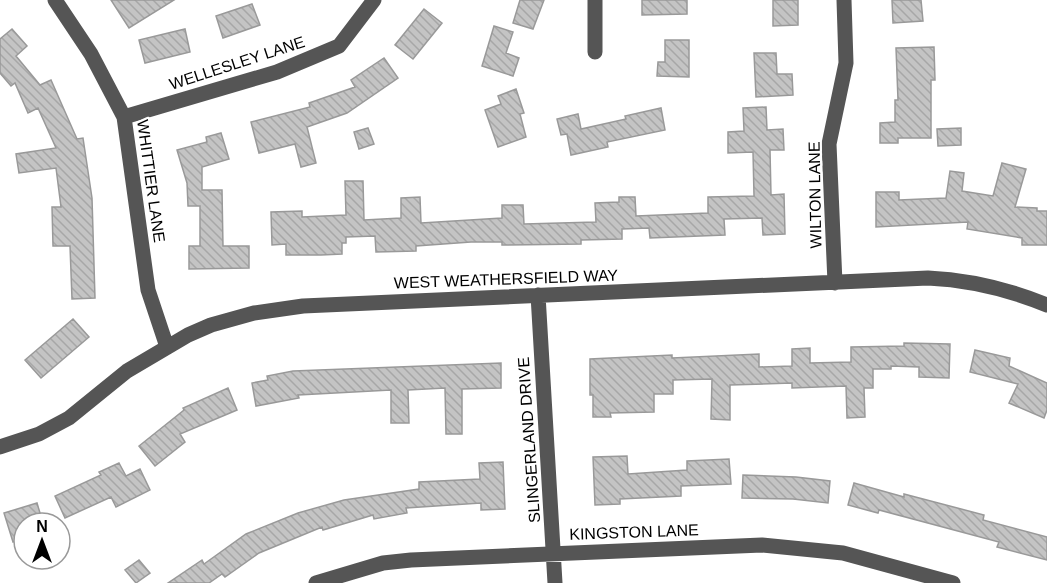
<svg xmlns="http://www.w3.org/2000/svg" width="1047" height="583" font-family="Arial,sans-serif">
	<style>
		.building { fill: url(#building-back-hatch); stroke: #999; stroke-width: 1.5 }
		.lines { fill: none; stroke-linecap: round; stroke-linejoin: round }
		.minor { stroke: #555; stroke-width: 15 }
		.labels { text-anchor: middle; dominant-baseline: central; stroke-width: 4.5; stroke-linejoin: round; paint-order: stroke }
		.street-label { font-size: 16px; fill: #000; stroke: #fff }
	</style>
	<defs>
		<pattern id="building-back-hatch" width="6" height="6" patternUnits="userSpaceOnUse" patternTransform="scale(1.5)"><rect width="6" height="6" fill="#c4c4c4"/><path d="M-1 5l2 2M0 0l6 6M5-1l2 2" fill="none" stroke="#a7a7a7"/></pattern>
	</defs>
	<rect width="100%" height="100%" fill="#fff"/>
	<!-- building -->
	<path class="building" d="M111,0H174L129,28Z
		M520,0H544L533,29L513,23Z
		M642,0H687V14L642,15Z
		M773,0H798V25L773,26Z
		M892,0H921L923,21L893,23Z
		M252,4L260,25L223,38L216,16Z
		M424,9L442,23L413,59L395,45Z
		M494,26L513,32L506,53L519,58L513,76L482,66Z
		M12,29L27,46L16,56L40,85L51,80L77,139L83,138L92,198L95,298L72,299L70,246H53L52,207H61L56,168L19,173L16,154L56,148L38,108L28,113L15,83L11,86L0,73V39Z
		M185,29L190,52L145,63L139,40Z
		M665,40H689V77L657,76L658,62H665Z
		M934,47L935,80H931V138H898V143H880V123L895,122V100H898L896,48Z
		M754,53H776L777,74H792L793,95L756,97Z
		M384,58L398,78L347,113L307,127L316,163L301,167L295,144L259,153L251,122L310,107L309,103L355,87L351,80Z
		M516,89L524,113L520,114L526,137L498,147L485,110L501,104L498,96Z
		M766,107L767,130L783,129L784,150H770L771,195L784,194L785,234L763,235L762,218L724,219L725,235L650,238L649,228L622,229V239L581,240V244L502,245V242H471L416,246V251L376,252L375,236L346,237V243H342V254L321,255H286V244L272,245L271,212L302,211V217L346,215L345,181H363L364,220L401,218V198L420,197L421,223L502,218V205H523L524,224L596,222L595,203L619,202V197H635L636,216L708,213V197L754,196L753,152L728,153V132L744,131L743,108Z
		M661,108L665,130L607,142L608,147L571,155L567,134L561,135L557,119L578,114L581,129L626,119L625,116Z
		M368,128L374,144L359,149L354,132Z
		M961,128V145L938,146L937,129Z
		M221,133L229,159L202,167V190H222L223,246H249V268L189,269V246H200V206H188L187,183L177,150L207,142L206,137Z
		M1002,163L1026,169L1015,207L1037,208V211H1047V245H1022V238L967,229L968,222L876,227V192H899V200L946,198L950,171L964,173L962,191L993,196Z
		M73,319L89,337L41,378L25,360Z
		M904,343L950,344L949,378L919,377V367L891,366V369H873V388H864L865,417L847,418L846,386L792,388V383L730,385V420L711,419L712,379L673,380V394H654V412L610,413L611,417H593V395H590V359L672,355V358L759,354V367L792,366V349L810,348V363L851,362V347L904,346Z
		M975,350L1010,358L1009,366L1047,383V410L1044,418L1009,403L1018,384L970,372Z
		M501,363V388L462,389V434H446L445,388L408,390L409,423H391V390L298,395L299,398L256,406L252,383L268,380L267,376L293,371Z
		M228,388L237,410L180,434L185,442L155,466L139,446L184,410L183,408Z
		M627,456L628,474L687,470V461L729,459L731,484L681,486V496L620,499V504L595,505L593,457Z
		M503,462L505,509L481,510V503L406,508L407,513L374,519L373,515L323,530L322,527L259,553L225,577L222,574L209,583H168L202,560L204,564L246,534L298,513L344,500L419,489V482L480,479L479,463Z
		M119,463L126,476L140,469L150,490L116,507L111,497L65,518L55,496L101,475L99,472Z
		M743,475L796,477L830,481L828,503L793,499L742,498Z
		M854,483L904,497V494L984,515L983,520L1047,537V560L997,547L999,542L879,510L878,513L848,505Z
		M37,503L43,523H24V538L13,542L4,513Z
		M139,560L150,573L136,583L125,570Z"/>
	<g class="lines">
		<!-- minor -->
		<path class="minor" d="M55,0L91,54L124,117L148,290L167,347
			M595,52V0
			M124,117L277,72L339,46L374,0
			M835,283L829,144L846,63L844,0
			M538,295L555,583
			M0,447L39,434L69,418L127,371L188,335L211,325L254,313L303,306L928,278C970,280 1008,289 1047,305
			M316,583L383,563L411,560L762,545L843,553L953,583"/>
	</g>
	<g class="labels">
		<!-- street labels -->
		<g class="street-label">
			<text transform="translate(237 63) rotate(-18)">WELLESLEY LANE</text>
			<text transform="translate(151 181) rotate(82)">WHITTIER LANE</text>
			<text transform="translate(815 195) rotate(-91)">WILTON LANE</text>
			<text transform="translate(506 279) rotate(-2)">WEST WEATHERSFIELD WAY</text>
			<text transform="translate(529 440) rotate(-94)">SLINGERLAND DRIVE</text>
			<text transform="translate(634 532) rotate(-2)">KINGSTON LANE</text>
		</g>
	</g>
	<!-- north arrow -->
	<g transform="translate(42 541)"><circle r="28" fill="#ffffff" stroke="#999999" stroke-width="1.5"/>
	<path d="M0-4.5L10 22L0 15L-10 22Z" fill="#000000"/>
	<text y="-9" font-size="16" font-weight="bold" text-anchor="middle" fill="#000000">N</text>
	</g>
</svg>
